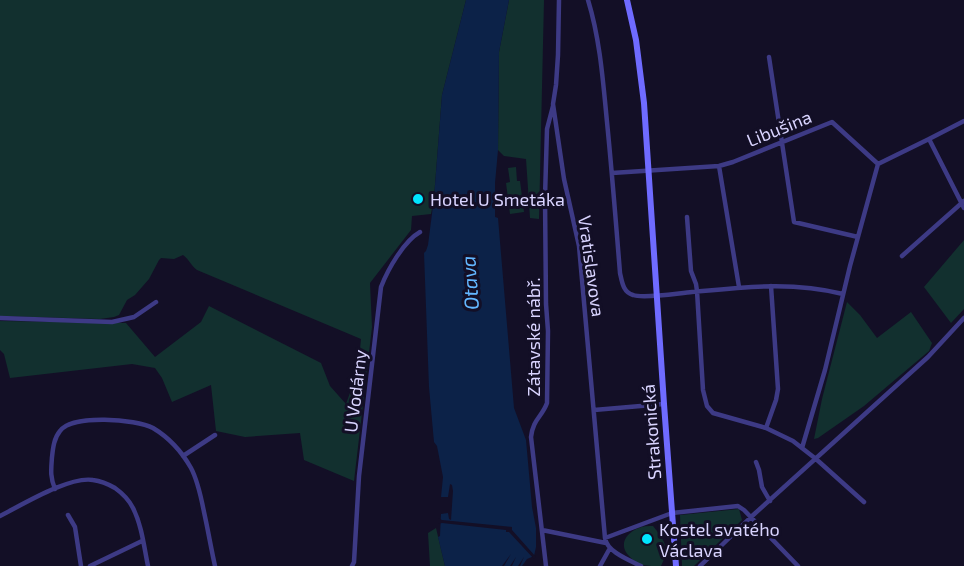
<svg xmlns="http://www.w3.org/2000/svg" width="964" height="566" font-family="'Exo 2',sans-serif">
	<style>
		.green { fill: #12302f }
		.water { fill: #0c2248 }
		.pier { fill: #130f26 }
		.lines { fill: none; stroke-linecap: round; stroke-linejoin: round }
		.minor { stroke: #3d3a85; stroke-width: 4.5 }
		.secondary { stroke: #6f6bff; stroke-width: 6 }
		.poi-dot { fill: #00e5ff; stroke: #130f26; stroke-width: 2 }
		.labels { text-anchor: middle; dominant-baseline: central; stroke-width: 6; stroke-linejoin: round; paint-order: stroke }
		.street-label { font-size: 18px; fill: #d9d4ff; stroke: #130f26 }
		.poi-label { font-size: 18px; fill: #d9d4ff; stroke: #130f26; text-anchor: start }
		.water-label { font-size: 20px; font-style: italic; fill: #62b6ff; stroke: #130f26 }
	</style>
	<rect width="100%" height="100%" fill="#130f26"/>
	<!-- green -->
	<path class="green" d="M0,0H466L442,95L434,198L431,214L412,216L411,230L370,283L372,327L354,481L304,460L300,433L245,437L216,431L211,385L172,402L162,378L155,368L132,364L10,378L4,354L0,350V321L126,323L155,357L201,322L209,306L321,363L330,386L346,404L358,370L361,339L197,270C191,266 189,259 183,255L174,259L161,258L159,260L149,279L135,295L127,300L119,315L114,317L100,319L0,316Z
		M509,0H544L539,219L530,218L526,159L504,156L498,150L499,52Z
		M516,167L517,181H520L524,212L510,214L506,183L510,182L508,168Z
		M964,240V309L951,323L924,287Z
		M847,302L860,315L877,338L911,312L932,343L929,351L864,406L818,438L814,439L822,399Z
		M739,509L742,520L694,566H682L680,515Z
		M653,526C665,541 670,548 661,566C655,566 648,566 642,565C637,563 634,561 630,557C618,546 625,533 639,528C643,526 648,526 653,526Z
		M436,528L445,566H430L428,533Z"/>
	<!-- water -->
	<path class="water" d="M466,0H509L499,52L498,150L495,183V217L498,218L514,408L526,440L532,507L536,528V547L534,556L527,559L522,566H520L524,557L518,566H512L516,557L510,566H504L511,554L502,566H445L438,537L440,536L441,514L448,513L449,519L451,520L453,491L452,485L450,484L448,497H441L443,477L437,446L434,442L429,387L424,253L426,251L428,245L434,198L442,95Z"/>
	<!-- pier -->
	<path class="pier" d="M438,518L442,520L512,527V530L536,557L534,559L509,532H506V530L442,523L438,524Z"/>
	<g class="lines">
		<!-- minor -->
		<path class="minor" d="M559,0L558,55L556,85L553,104L564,179L579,246L605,538C607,552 629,560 641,566
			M588,0C600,39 603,81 607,122C612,172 616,223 620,273C622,282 623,292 633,295C644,299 679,293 692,292C744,287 792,281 843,294
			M769,57L794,222L858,237
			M929,139L964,121
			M878,164L929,139L964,208
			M719,166L739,287
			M612,173L719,166L733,162L832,122L878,164
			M687,217L691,271L696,284L697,291L703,390L707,406L713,413L766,428L793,441L816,459L864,502
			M902,256L964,201
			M0,318L112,322L134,317L156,302
			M594,410L664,404
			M766,428L776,400L778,389L771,286
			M802,448L825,370L850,266L878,164
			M183,456L215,435
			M756,462L759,470L762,487L770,501
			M55,489C50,477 51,470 52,457C53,448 54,438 60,431C72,414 136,419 153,428C168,437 182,452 191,468C198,481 201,497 204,512C208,530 211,548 215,566
			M68,515L75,527L81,566
			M0,516C22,505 69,476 93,480C101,481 108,484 115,488C122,493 129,500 133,508C142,526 144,547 148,566
			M542,530L606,543
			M605,538L672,513L738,506L744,510L798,566
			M90,566L142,541
			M352,566L354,562L359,476L381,287C388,269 404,241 420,232
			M546,566L531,437C533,419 542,417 547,403L548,331L546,304L545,197L547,129L553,106
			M600,566L610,548
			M700,566L751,517L928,357L964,318"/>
		<!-- secondary -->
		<path class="secondary" d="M627,0L636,40L644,103L664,404L676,566"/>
	</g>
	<!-- markers -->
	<g class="poi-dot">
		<circle cx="418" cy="199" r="6"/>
		<circle cx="647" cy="539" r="6"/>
	</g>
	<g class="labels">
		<!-- street labels -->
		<g class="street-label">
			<text transform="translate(779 128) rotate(-22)">Libušina</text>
			<text transform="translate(592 266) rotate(82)">Vratislavova</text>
			<text transform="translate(533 337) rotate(-90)">Zátavské nábř.</text>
			<text transform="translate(355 391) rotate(-83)">U Vodárny</text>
			<text transform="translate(651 432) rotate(-94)">Strakonická</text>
		</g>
		<!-- poi labels -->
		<g class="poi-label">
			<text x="430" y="199">Hotel U Smetáka</text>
			<text x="659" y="529">Kostel svatého<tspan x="659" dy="21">Václava</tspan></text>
		</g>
		<!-- water labels -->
		<g class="water-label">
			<text transform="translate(469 283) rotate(-94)">Otava</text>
		</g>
	</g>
</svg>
